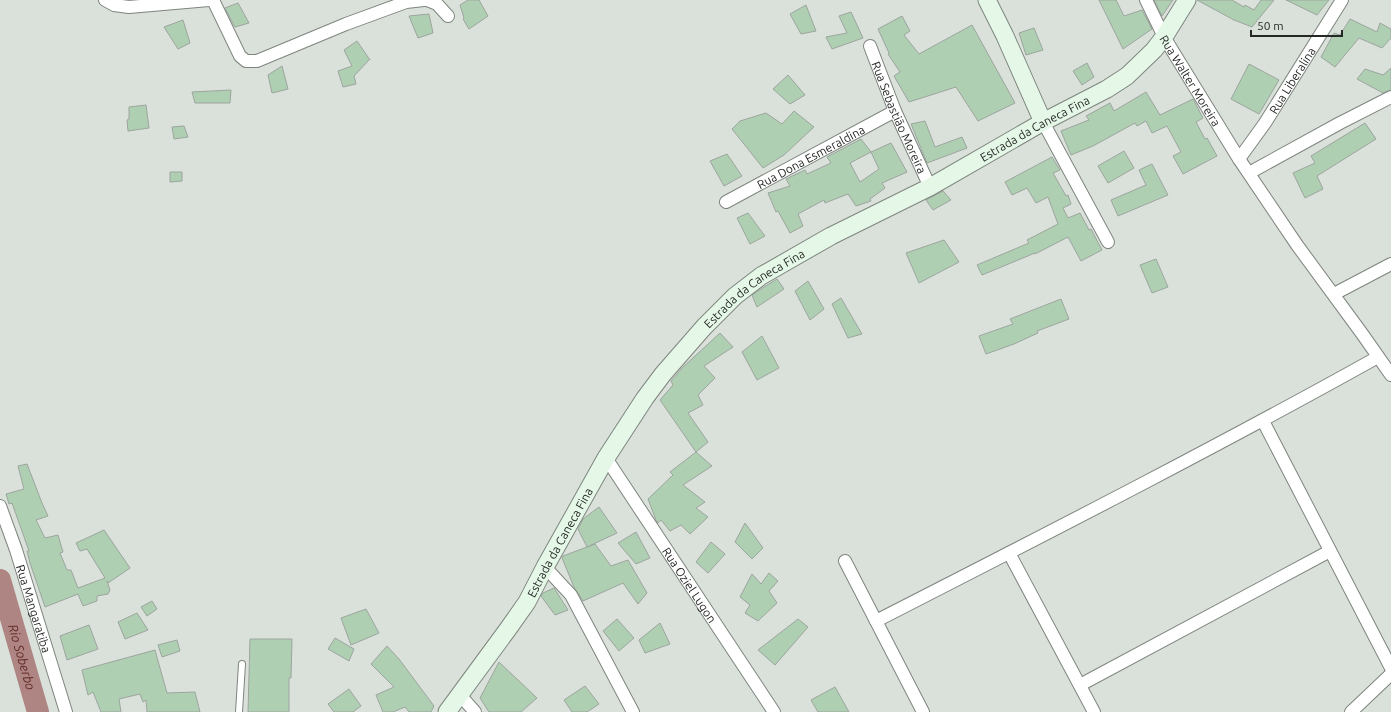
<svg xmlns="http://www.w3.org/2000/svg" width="1391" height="712" font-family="Ubuntu,sans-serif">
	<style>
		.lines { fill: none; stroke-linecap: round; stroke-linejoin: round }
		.river { stroke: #ae8582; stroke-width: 22 }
		.building { fill: #afcfb3; stroke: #9da59e; fill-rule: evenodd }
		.lane-casing { stroke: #7e857e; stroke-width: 8 }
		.street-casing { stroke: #7e857e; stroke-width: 14 }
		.secondary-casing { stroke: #7e857e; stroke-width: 19 }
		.lane { stroke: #fff; stroke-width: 6 }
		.street { stroke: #fff; stroke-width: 12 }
		.secondary { stroke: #e5f8e8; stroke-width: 17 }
		.labels { text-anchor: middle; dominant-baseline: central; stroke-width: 3; stroke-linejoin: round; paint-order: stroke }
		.street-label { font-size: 12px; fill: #252825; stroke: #d9e1da }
		.water-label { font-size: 13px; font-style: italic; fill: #632b2a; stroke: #d9e1da }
	</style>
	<rect width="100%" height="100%" fill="#d9e1da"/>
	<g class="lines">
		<!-- river -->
		<path class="river" id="s1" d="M0,580L38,712"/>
	</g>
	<!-- building -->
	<path class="building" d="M468,0H479L488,16L469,29L463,19L464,18L460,5Z
		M1099,0H1116L1124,16L1142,10L1152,29L1123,49Z
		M1154,0H1173L1162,16Z
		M1197,0H1232L1244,7L1245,5L1254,10L1261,0H1274L1252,27L1234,20Z
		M1286,0H1329L1317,15Z
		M238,3L249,23L235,27L225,8Z
		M806,5L816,31L801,34L790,14Z
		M851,12L863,38L832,49L826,37L847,33L839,16Z
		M429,14L433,33L418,38L409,16Z
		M902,16L910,31L904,35L919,54L972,25L1015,103L978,121L956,87L909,102L894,76L900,72L888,54L889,53L878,29Z
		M1350,19L1377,32L1380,23L1391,29V38L1382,48L1359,38L1335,67L1321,57L1334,33L1340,35Z
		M183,20L190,43L178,49L164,27Z
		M1034,28L1043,50L1026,55L1019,33Z
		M357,41L370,60V59L354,76L356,84L343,87L338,71L352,66L344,50Z
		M1087,63L1094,77L1082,85L1073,71Z
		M1249,64L1279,80L1259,114L1231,99Z
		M282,66L288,89L272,93L268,75Z
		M1391,68V90L1383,93L1357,79L1365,69L1383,75Z
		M788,75L805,95L790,104L773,89Z
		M231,90L230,103H195L192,92Z
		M1146,92L1160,115L1193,99L1203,118L1196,122L1205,139L1207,138L1217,156L1183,174L1173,156L1181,152L1167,126L1152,133L1146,121L1137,126L1135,123L1093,146L1071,155L1061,131L1089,120L1086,116L1110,103L1114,111Z
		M146,105L149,128L128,131L127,120L129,119V107Z
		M794,111L814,127L784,155L763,168L732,129L740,121L766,113L782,124Z
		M925,121L935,147L962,137L967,148L927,163L911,124Z
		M1365,123L1376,139L1317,176L1323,189L1305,198L1293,173L1315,163L1311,156Z
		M184,126L188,137L174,139L172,127Z
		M861,139L871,152L891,143L907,172L882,183L885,188L870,199L871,201L856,206L848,194L825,203L824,200L798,214L803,226L790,233L778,211L776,212L768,193L790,186L786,179L805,170L807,174L831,163L827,157ZM871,152L879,169L860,182L850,163Z
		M1124,151L1134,168L1108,183L1098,166Z
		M727,154L742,176L724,186L710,161Z
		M1052,157L1060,170L1053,173L1066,196L1068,195L1071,204L1063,208L1068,218L1080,213L1089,230L1091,229L1102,250L1081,261L1068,237L1035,254V253L982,275L977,265L1029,243L1027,240L1058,224L1048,197L1036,203L1027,188L1012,195L1005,182Z
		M1152,164L1168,195L1118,216L1111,200L1146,185L1139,170Z
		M170,172H182V181L170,182Z
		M943,191L951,200L933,210L926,200Z
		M748,213L765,236L750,244L737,218Z
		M944,240L959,262L919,283L906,253Z
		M1156,259L1168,287L1152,293L1140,265Z
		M777,279L784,289L757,307L752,295L764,287Z
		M808,281L824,309L810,320L795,291Z
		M841,298L862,334L848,338L832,304Z
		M1061,299L1069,319L1037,331L1038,333L1014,344L986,354L979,336L1013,324L1010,319Z
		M720,333L733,347L704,366L715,378L698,395L703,405L688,413L708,442L696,452L660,400L673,385L671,381L682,368Z
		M762,336L779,368L757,380L742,352Z
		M696,452L712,466L683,485L705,502L696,508L708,517L690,534L681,525L670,531L661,520L658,523L656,520L648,499L673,475L670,472Z
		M27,464L42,503L48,516L36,520L45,538L58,535L63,552L60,553L67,570H71L78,588L105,578L87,549L80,551L76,543L104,530L130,568L108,583L107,581L110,590L108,594L97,596V601L83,606L78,594L45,607L30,563L27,551H29L12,503L9,504L6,494L24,489L18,466Z
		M599,507L617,533L587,547L578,529L583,519Z
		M745,523L763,548L752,559L735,542Z
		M636,532L650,558L636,564L618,543Z
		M711,542L725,554L708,573L696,562Z
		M595,544L611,566L628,560L647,593L638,604L623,583L583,601L574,587L562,558L563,556Z
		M769,573L778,581L769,591L777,603L758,621L745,613L750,605L740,597L752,574L761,584Z
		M554,588L568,610L555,615L541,596L543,593Z
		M152,601L157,609L147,616L141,607Z
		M366,609L379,633L351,645L341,618Z
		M137,613L148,630L125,639L118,622Z
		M617,619L634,638L619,651L603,631Z
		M798,619L808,627L775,665L758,650Z
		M660,623L670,644L645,653L639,640Z
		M89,625L98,649L67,660L60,636Z
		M335,638L354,649L349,661L328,649Z
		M250,639H292L291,678H289V712H248Z
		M177,640L180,651L162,657L158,645Z
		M387,646L399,659L434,706L431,712H409L405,707L393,712H383L376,695L394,687L371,664Z
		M155,650L167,693L195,692L200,712H147L146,700L143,702L140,694L119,699L121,712H101L93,692L88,695L82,670Z
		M499,662L537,698L521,712H489L480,698Z
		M585,686L599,704L587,712H572L564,700Z
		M835,687L849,712H818L811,700Z
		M349,689L361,706L353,712H334L328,704Z"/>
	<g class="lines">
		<defs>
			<path id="lane" d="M239,712L242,664"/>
			<g id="street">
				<path d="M105,0L114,5L129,7L209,0"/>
				<path d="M213,0L240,56L246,61H257L346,24L406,2L424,0"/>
				<path d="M427,0L437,4L448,16"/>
				<path id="s2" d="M1146,0L1164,37L1239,159L1297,245L1363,335L1391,375"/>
				<path id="s3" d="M870,46L895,111L930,187"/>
				<path d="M1043,122L1108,242"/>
				<path id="s4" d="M1239,159L1265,123L1342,0"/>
				<path d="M1249,173L1340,123L1391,97"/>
				<path id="s5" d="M726,202L895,111"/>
				<path d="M1334,294L1391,264"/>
				<path d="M1263,421L1391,668"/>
				<path id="s6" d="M606,458L774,712"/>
				<path id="s7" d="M0,506L16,550L66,712"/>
				<path d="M1009,553L1094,712"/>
				<path d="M845,561L923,712"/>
				<path d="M545,567L571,595L633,712"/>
				<path d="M876,621C1044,535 1213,449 1378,357"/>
				<path d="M1080,685L1330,551"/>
				<path d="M460,695L475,712"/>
				<path d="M1351,712L1391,674"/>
			</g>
			<g id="secondary">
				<path d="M987,0L1005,36L1043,122"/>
				<path id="s8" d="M447,712L508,629L527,602L545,567L606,458L645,398L663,374L704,327L735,296L761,276L831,236L930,187L1043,122L1107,89L1127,76L1154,50L1164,37L1187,0"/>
			</g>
		</defs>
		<!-- lane casing -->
		<use href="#lane" class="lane-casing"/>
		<!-- street casing -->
		<use href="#street" class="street-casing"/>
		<!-- secondary casing -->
		<use href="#secondary" class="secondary-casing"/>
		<!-- lane -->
		<use href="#lane" class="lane"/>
		<!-- street -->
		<use href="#street" class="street"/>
		<!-- secondary -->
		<use href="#secondary" class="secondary"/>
	</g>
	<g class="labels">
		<!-- street labels -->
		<g class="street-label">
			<text stroke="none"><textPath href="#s2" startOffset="92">Rua Walter Moreira</textPath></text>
			<text stroke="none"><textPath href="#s4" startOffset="95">Rua Liberalina</textPath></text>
			<text stroke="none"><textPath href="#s3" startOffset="77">Rua Sebastião Moreira</textPath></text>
			<text stroke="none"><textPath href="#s8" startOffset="852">Estrada da Caneca Fina</textPath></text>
			<text stroke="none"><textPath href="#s5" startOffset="96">Rua Dona Esmeraldina</textPath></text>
			<text stroke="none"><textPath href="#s8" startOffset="528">Estrada da Caneca Fina</textPath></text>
			<text stroke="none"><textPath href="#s8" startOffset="204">Estrada da Caneca Fina</textPath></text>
			<text stroke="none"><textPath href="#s6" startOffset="152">Rua Oziel Lugon</textPath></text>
			<text stroke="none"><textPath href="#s7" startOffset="108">Rua Mangaratiba</textPath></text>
		</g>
		<!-- water labels -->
		<g class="water-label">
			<text stroke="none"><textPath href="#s1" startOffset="80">Rio Soberbo</textPath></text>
		</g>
	</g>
	<!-- scale -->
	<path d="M1251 30v6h91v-6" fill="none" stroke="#252825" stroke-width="2"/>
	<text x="1257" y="30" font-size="12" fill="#252825" stroke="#d9e1da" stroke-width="3" paint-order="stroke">50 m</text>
</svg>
